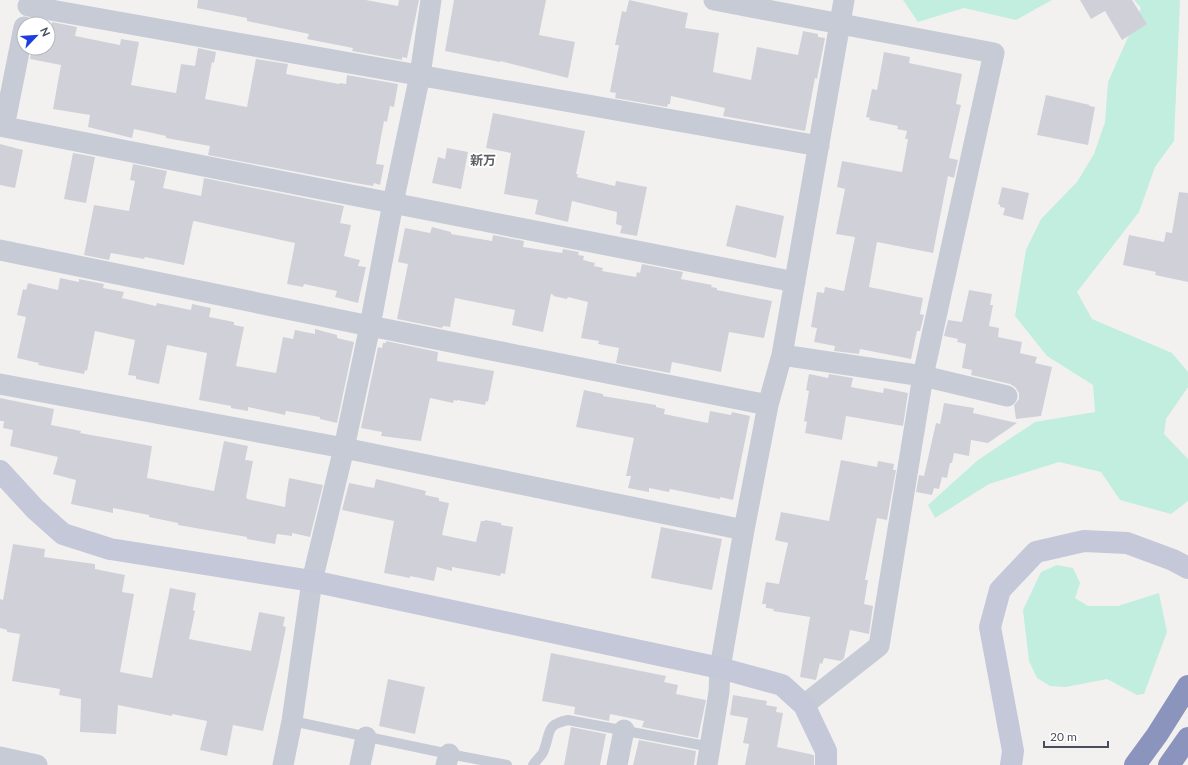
<svg xmlns="http://www.w3.org/2000/svg" width="1188" height="765" font-family="Lato,'Noto Sans JP',sans-serif">
	<style>
		.green { fill: #c1eedf }
		.building { fill: #d0d1d8 }
		.lines { fill: none; stroke-linecap: round; stroke-linejoin: round }
		.lane { stroke: #c7cbd6; stroke-width: 10 }
		.street { stroke: #c7cbd6; stroke-width: 21 }
		.secondary { stroke: #c4c8d8; stroke-width: 22 }
		.highway { stroke: #8a94bd; stroke-width: 22 }
		.labels { text-anchor: middle; dominant-baseline: central; stroke-width: 3.5; stroke-linejoin: round; paint-order: stroke }
		.quarter-label { font-size: 13px; font-weight: bold; fill: #5d5e65; stroke: #fff }
	</style>
	<rect width="100%" height="100%" fill="#f3f1f0"/>
	<!-- green -->
	<path class="green" d="M903,0H1052L1016,20L964,8L918,22Z
		M1134,0H1180L1174,141L1155,167L1139,212L1077,292L1092,319L1172,353L1188,372V387L1166,419L1164,434L1188,459V501L1171,514L1120,500L1101,472L1059,462L989,484L935,518L928,505L978,460L1035,422L1095,412L1093,385L1047,356L1015,316L1026,250L1041,219L1077,182L1094,154L1105,122L1108,82L1141,8Z
		M1057,565L1073,568L1080,583L1075,598L1088,606H1118L1159,593L1167,632L1144,694L1137,695L1107,679L1066,687L1050,686L1037,678L1029,661L1023,610L1041,572Z"/>
	<!-- building -->
	<path class="building" d="M198,0H366L398,6L399,0H419L407,58L402,57V60L352,51L353,48L307,39L309,34L247,21V18L197,8Z
		M454,0H546L539,35L575,42L568,78L500,61V62L445,51Z
		M629,0L688,13L685,28L719,33L713,72L751,80L757,47L798,55L803,31L818,34V37L825,38L817,79L815,78L805,131L723,116L725,108L671,96L670,104H668L667,107L615,98L616,93L610,92L619,45H615L622,11L626,12Z
		M1080,0H1132L1147,24L1122,40L1105,11L1091,19Z
		M52,22L77,27L75,36L120,45L121,39L139,42L131,85L176,93L181,64L195,66L198,48L216,52L214,63L212,62L205,99L247,107L256,59L288,64L286,74L339,84L340,83L346,84L347,75L398,84L394,107L390,106L387,122L384,121L376,164L384,165L380,185L374,183L373,186L349,182L208,155L210,146L166,138V136L134,129L132,138L88,127L90,115L53,109L61,65L30,59L32,48H48V27H51Z
		M884,52L910,57L909,63L962,74L956,104L961,105L949,158L958,160L954,178L948,176L933,253L877,242L869,287L923,298L920,314L924,315L920,331H917L911,359L860,349L859,354L834,351L835,346L814,342L817,328L811,327L817,292L824,293L825,287L844,291L855,237L836,234L845,189L837,187L842,161L902,172L908,139H905L907,131L897,129L898,126L869,120L870,118L866,117L872,89L877,90Z
		M1046,95L1090,105L1089,106L1095,107L1088,145L1037,135Z
		M493,113L585,131L576,174H578L577,177L615,186L616,181L647,187L637,236L620,233L622,226L616,224L617,212L572,201L568,222L535,214L538,200L504,194L511,153L486,148Z
		M0,144L23,150L15,188L0,185Z
		M447,148L468,152L461,189L432,183L438,157L445,159Z
		M73,153L95,157L86,203L64,199Z
		M133,164L167,171L163,188L201,196L204,178L344,206L340,223L351,225L344,256L360,260L358,266L366,267L358,303L335,297L337,291L304,284L303,287L287,284L295,243L194,221L193,222L184,265L145,257L144,259L111,253L109,260L84,255L94,205L129,211L135,181L130,180Z
		M1002,187L1029,193L1023,220L1003,215L1005,208L1000,207V205L998,204Z
		M1179,192L1188,193V282L1155,275L1156,272L1123,265L1129,235L1164,242L1166,232L1172,233Z
		M736,205L784,216L776,258L726,246Z
		M432,227L451,232V234L492,241L493,235L524,241L523,247L562,253L563,249L579,252L578,255L584,256L583,260L595,263L594,266L603,268L602,271L636,277L637,272L640,273L642,264L683,272L681,279L712,285L711,287L717,288V290L772,301L764,338L729,332L721,372L672,362L670,373L616,363L619,348L598,344L599,341L581,338L588,302L568,297L567,299L553,296L554,295L551,294L543,332L512,325L515,310L455,298L450,327L443,326L442,328L397,319L408,264L398,262L405,228L430,233Z
		M60,278L79,282V279L104,284L103,288L124,292L122,298L156,306L157,303L191,310L192,304L211,308L209,317L234,322V325L244,327L236,366L276,373L283,337L293,339L295,330L315,334V329L337,335V338L354,342L337,423L320,419V417L286,411L285,415L248,407V411L231,408V406L199,400L207,353L167,345L159,384L136,379V376L128,375L135,340L95,331L87,371L85,370L84,374L38,365L39,363L17,358L26,317L17,315L23,289L26,290L28,283L58,290Z
		M969,290L992,294L990,305H993L989,326L999,328L998,337L1022,342L1020,353L1037,357L1035,363L1052,367L1041,416L1016,419L1014,405L1019,399V393L1015,387L1010,384L971,375L972,370L962,368L966,344L957,342L958,339L944,336L948,320L962,322Z
		M386,341L438,352L437,361L494,371L488,402L486,401L485,405L457,400V401L454,400L453,403L430,398L421,441L381,436L382,432L361,428L378,347L382,348L383,343H386Z
		M809,374L828,378L829,374L853,378L851,387L883,393L884,388L908,393L903,426L846,416L842,440L805,433L807,422L804,421L809,391L806,390Z
		M584,390L603,394V396L656,405V407L665,409L664,414L708,423L710,411L731,415L732,412L750,416L733,500L720,497V499L670,489L669,492L649,488V492L628,488L631,476H626L634,438L576,427Z
		M0,398L54,409L51,425L81,431L80,433L152,446L147,478L214,491L224,441L248,446L245,460L253,461L246,498H247V499L285,507L286,497L289,478L323,485L310,537L292,533V536L277,534L275,544L247,539V537L178,525V523L149,517V515L113,508V513L71,504L76,480L53,474L58,457L10,446L13,430L3,428L4,421H0Z
		M944,403L974,408L973,413L1017,423L988,443L971,440L969,456L954,453L952,463H950L947,478L942,477L939,489L934,488L932,495L916,492L919,475L924,476L936,423L940,424Z
		M841,460L877,467L878,461L894,464L893,470H896L887,520L877,518L865,580H868L864,604L873,606L869,634L850,630L844,658L841,661L824,658L822,664L820,663L816,680L800,677L810,617L773,611L774,609L766,608V604H762L766,582L779,584L788,543L775,540L781,512L829,521Z
		M376,479L426,491L425,495L439,498V501L449,503L442,535L476,542L481,521H485V520L501,523V525L513,527L505,574L501,573L500,576L452,567V571L437,567L434,581L410,576V578L384,573L394,521L342,510L349,483L374,488Z
		M661,527L722,539L712,590L651,578Z
		M13,544L45,549L44,557L95,564V569L125,575L122,592L134,594L120,672L152,678L170,588L196,593L193,610L195,611L189,639L251,651L259,612L285,617L283,626L286,627L278,667L263,731L233,725L227,756L200,750L207,721L172,714V716L118,705L116,734L80,732L81,699L59,695L60,689L12,681L20,634L7,632V630L0,628V599L3,600Z
		M551,653L666,676L664,682L678,685L676,694L706,700L698,738L642,727L644,721L610,714L609,721L574,714L575,707L542,701Z
		M388,679L425,687L415,734L379,726Z
		M733,695L767,701L766,705L777,707L776,712L783,713L777,747L814,755V765H745L749,744L743,743L748,718L730,715Z
		M571,727L606,734L600,765H564Z
		M639,740L696,751L694,765H633Z"/>
	<g class="lines">
		<!-- lane -->
		<path class="lane" d="M292,721L449,754L507,765
			M533,765C536,760 543,755 544,750C551,732 545,725 568,720L711,747"/>
		<!-- street -->
		<path class="street" d="M714,0L994,53L923,376L879,646L804,705
			M28,6L819,146
			M0,126L795,282
			M4,127L24,27
			M0,250L370,326L768,405
			M782,355L923,376L1007,396
			M0,384L344,448L744,530
			M0,757L37,765
			M283,765L292,721L312,581L344,448L370,326L393,203L420,75L431,0
			M360,765L366,737
			M446,765L449,754
			M617,765L624,730
			M707,765L719,692L720,668L744,530L768,405L782,355L844,0"/>
		<!-- secondary -->
		<path class="secondary" d="M0,471L35,509L63,534L110,549L312,581L720,668L782,685L804,705L826,751V765
			M1011,765L1013,751L990,627L1000,590L1036,552L1084,541L1127,543L1173,560L1188,568"/>
		<!-- highway -->
		<path class="highway" d="M1135,765L1157,735L1188,686
			M1169,765L1188,738"/>
	</g>
	<g class="labels">
		<!-- quarter labels -->
		<g class="quarter-label">
			<text x="483" y="160">新万</text>
		</g>
	</g>
	<!-- north arrow -->
	<g transform="translate(36 36) rotate(65)"><circle r="19" fill="#ffffff" stroke="#b6b8be"/>
	<path d="M0-3L7 15L0 10L-7 15Z" fill="#1e3dde"/>
	<text y="-6" font-size="11" font-weight="bold" text-anchor="middle" fill="#494e5d">N</text>
	</g>
	<!-- scale -->
	<path d="M1044 741v6h64v-6" fill="none" stroke="#494e5d" stroke-width="2"/>
	<text x="1050" y="741" font-size="12" fill="#494e5d" stroke="#ffffff" stroke-width="3" paint-order="stroke">20 m</text>
</svg>
